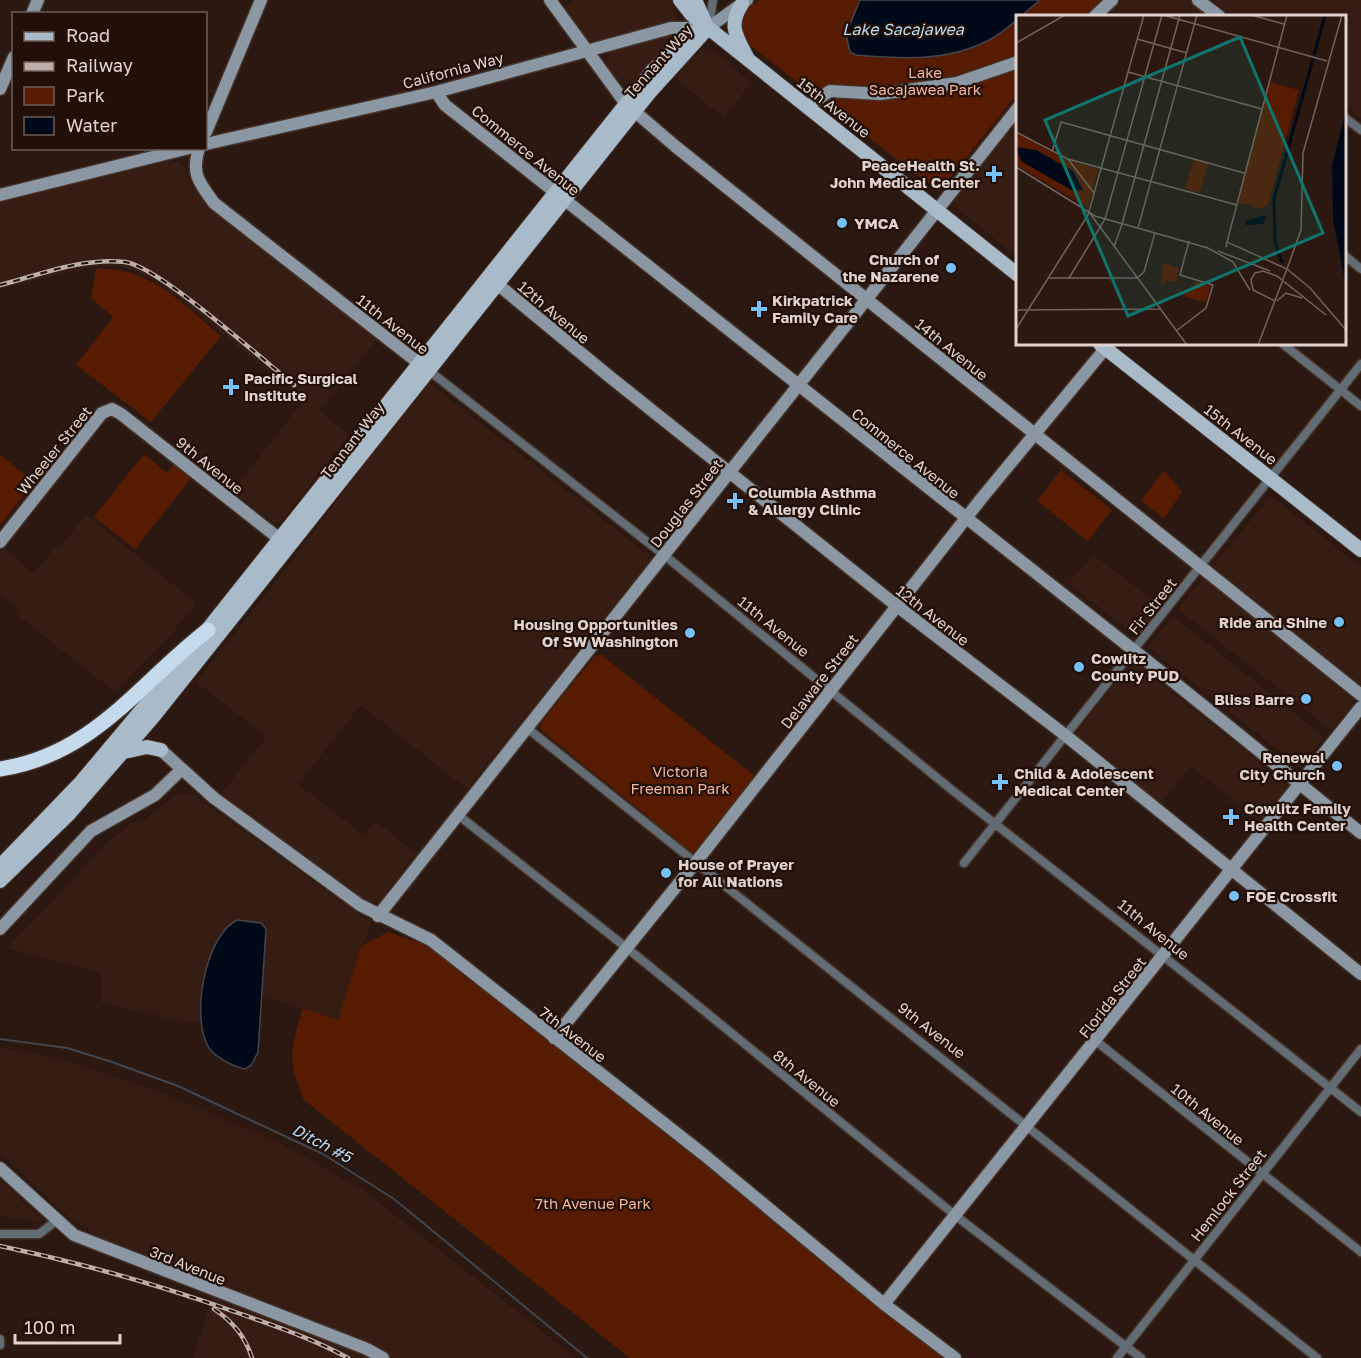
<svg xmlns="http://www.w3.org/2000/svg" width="1361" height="1358" font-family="'Golos Text',sans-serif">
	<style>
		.built { fill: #361d13 }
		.green { fill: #561b00 }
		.water { fill: #000917; stroke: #43454e; stroke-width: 1.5 }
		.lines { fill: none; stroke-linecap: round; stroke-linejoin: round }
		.stream { stroke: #43454e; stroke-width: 2 }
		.street-casing { stroke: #44332b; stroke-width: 11 }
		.secondary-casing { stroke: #44332b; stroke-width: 15 }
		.primary-casing { stroke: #44332b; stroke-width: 16 }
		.highway-casing { stroke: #44332b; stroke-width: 18 }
		.street { stroke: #636c72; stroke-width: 8 }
		.secondary { stroke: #8b98a3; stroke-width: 12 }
		.primary { stroke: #a9bbc9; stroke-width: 14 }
		.highway { stroke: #c5dbec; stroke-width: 15 }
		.rail-casing { stroke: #bdaea8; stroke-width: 4.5 }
		.rail { stroke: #210f08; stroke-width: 2; stroke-dasharray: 7; stroke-linecap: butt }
		.poi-dot { fill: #76c0f7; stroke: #210f08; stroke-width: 2 }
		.labels { text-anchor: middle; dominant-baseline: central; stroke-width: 4.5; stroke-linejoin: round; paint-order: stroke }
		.street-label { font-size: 15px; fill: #e0d2cd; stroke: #210f08 }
		.park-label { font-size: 15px; fill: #f3b59c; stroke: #210f08 }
		.poi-label { font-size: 15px; font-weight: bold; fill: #e0d2cd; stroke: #210f08; text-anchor: start }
		.water-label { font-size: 16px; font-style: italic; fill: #b8dbf6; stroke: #210f08 }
		.inset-river { fill: none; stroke: #000917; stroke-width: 3 }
		.inset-road { fill: none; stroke: #73635c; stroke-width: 1.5 }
		.view { fill: #0f766e; fill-opacity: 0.15; stroke: #0f766e; stroke-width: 3 }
		.inset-edge { fill: none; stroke: #e0d2cd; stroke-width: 3 }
	</style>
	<rect width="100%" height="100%" fill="#2b1911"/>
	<!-- built -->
	<path class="built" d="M574,0H670L678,18L675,24L588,42L563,8Z
		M1122,0H1191L1212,16H1106Z
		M1212,0H1361V119L1345,105L1344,16H1232Z
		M671,33L675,38L632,84H622L605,65L609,51Z
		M705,48L714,51L751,83L724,118L671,75Z
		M1017,117V257L953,205L952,199Z
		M166,162H177L184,166L191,184L202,199L377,338L319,411L349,435L281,522L274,523L233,491L304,400L160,283L136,271L117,266H94L0,289V202Z
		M426,380L652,558L467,789L361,705L298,784L363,835L375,821L415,853L383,897L375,901H366L221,794L267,736L196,682L292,561Z
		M1271,496L1361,567V692L1331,730L1178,609Z
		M86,515L196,603L173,632L115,692L15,613L18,608L0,594V553L4,549L34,573L55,548L58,550Z
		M1093,555L1161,606L1136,637L1069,583Z
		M1173,616L1324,737L1300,767L1148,647Z
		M1133,661L1289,787L1261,822L1191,766L1160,805L1074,735Z
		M192,794L371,923L338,1020L262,995L266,930L209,959L202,992L201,1022L189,1023L101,1002V973L8,948L109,841L134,822L146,819L175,795Z
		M0,1048L58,1058L164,1094L280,1143L363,1190L576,1358H193L218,1280L101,1238L69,1217L0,1153Z
		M0,1180L43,1222L0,1216Z"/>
	<!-- green -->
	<path class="green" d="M760,0H1101L1086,16H1018L1017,94L939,192L743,40L740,14Z
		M96,269C149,265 184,305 221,336L151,422L76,365L113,317L91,298Z
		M144,454L167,473L175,463L192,477L135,549L94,517Z
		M0,455L34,482L0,525Z
		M1061,470L1112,510L1088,541L1037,501Z
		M1164,470L1182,492L1164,519L1141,500Z
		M600,654L756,777L694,854L542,731L540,724L595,656Z
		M388,932L428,946L949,1358H630L304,1100C287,1059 290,1050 303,1008L338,1020L361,946Z"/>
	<!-- water -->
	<path class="water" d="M860,0H1040C1024,13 1007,31 989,40C947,62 902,59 856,55L850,52L846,34Z
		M237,920L261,923L266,929L258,1052L252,1064L245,1069C234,1067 215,1057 209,1048C190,1018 205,936 237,920Z"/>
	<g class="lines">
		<!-- stream -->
		<path class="stream" d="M0,1039L67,1048L112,1062L178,1086L323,1154L394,1199L587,1358"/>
		<defs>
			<path id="street" d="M709,26L713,0
				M1344,117L1361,130
				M1344,255L1361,269
				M1283,344L1361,406
				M427,369L664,555L952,790L1361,1112
				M527,728L1317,1358
				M458,815L627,948L956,1216L1141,1358
				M964,863L1361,364
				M1096,1041L1361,1252
				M0,1234H39L56,1221
				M0,1339V1345
				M1117,1358L1361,1049"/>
			<path id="secondary" d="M550,0L626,104L675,146L1361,695
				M1198,0L1219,16
				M32,14L38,0
				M1095,16L1112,0
				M0,89L14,57
				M436,92L445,105C673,288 903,468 1132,649C1209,709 1284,772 1361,833
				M806,107L830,91L880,94L957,83L1018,62
				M206,132L261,0
				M206,144L436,92L671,28H708L747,0
				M199,148C191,175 199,182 214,203L420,364
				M0,195L189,148
				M490,278L610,377L897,606L1065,735L1361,974
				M0,542L102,413L112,409L121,414L286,544
				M161,750L214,798L360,905L431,940L703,1154L884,1304L955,1358
				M378,916L1018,108
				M0,929L91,831L155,795L182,769
				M554,1038L696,862L981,499L1109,344
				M0,1168L74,1235L367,1349L383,1358
				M884,1304L1361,707"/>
			<path id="primary" d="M680,0L691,14L1018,275
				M695,0L706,24
				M742,4C728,25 736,36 747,57
				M1100,344L1361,550
				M124,752L147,747L161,750
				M0,866L81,782L180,664L653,70L692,33L708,28
				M0,881L69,814L154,716L650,92L708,28"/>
			<path id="highway" d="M0,769C94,755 139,683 208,630"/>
		</defs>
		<!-- street casing -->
		<use href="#street" class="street-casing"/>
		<!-- secondary casing -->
		<use href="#secondary" class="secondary-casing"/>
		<!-- primary casing -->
		<use href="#primary" class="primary-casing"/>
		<!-- highway casing -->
		<use href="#highway" class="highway-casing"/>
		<!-- street -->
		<use href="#street" class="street"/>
		<!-- secondary -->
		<use href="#secondary" class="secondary"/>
		<!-- primary -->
		<use href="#primary" class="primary"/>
		<!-- highway -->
		<use href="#highway" class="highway"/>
		<defs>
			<path id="rail" d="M0,285C39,275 84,257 125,262C158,266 263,360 294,385
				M0,1246C81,1263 160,1285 238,1313C275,1326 314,1339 348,1358
				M214,1309C233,1322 245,1336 252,1358"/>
		</defs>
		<!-- rail casing -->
		<use href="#rail" class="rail-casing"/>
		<!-- rail -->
		<use href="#rail" class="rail"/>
	</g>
	<!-- markers -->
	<g class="poi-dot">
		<path d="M991 165h6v6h6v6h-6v6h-6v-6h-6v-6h6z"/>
		<circle cx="842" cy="223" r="6"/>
		<circle cx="951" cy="268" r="6"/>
		<path d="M756 300h6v6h6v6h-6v6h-6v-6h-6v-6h6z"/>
		<path d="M228 378h6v6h6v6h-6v6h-6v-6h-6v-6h6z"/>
		<path d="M732 492h6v6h6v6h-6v6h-6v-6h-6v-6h6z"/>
		<circle cx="1339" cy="622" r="6"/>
		<circle cx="690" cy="633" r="6"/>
		<circle cx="1079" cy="667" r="6"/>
		<circle cx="1306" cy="699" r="6"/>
		<circle cx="1337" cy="766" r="6"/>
		<path d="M997 773h6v6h6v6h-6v6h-6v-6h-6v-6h6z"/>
		<path d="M1228 808h6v6h6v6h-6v6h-6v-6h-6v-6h6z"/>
		<circle cx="666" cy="873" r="6"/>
		<circle cx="1234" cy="896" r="6"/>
	</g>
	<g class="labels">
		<!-- street labels -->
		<g class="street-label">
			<text transform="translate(658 61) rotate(-48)">Tennant Way</text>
			<text transform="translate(453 70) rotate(-15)">California Way</text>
			<text transform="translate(834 107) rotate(38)">15th Avenue</text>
			<text transform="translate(526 150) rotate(39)">Commerce Avenue</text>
			<text transform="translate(554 312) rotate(40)">12th Avenue</text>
			<text transform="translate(393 324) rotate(38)">11th Avenue</text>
			<text transform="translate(952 349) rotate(39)">14th Avenue</text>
			<text transform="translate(1241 434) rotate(38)">15th Avenue</text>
			<text transform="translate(352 440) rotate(-52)">Tennant Way</text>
			<text transform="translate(54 450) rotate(-51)">Wheeler Street</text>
			<text transform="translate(906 453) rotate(39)">Commerce Avenue</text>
			<text transform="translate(210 465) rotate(39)">9th Avenue</text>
			<text transform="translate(686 503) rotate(-52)">Douglas Street</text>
			<text transform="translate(1152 606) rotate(-52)">Fir Street</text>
			<text transform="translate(933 615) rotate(38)">12th Avenue</text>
			<text transform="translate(774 626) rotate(39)">11th Avenue</text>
			<text transform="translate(819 681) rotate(-52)">Delaware Street</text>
			<text transform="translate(1154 929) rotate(39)">11th Avenue</text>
			<text transform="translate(1112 997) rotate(-52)">Florida Street</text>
			<text transform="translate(932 1030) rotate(38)">9th Avenue</text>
			<text transform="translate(573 1034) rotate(38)">7th Avenue</text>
			<text transform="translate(807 1078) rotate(39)">8th Avenue</text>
			<text transform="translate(1208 1114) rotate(39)">10th Avenue</text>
			<text transform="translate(1228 1195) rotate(-52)">Hemlock Street</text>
			<text transform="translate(188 1265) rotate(22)">3rd Avenue</text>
		</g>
		<!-- park labels -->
		<g class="park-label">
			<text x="925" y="72">Lake<tspan x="925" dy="17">Sacajawea Park</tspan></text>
			<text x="680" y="771">Victoria<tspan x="680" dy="17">Freeman Park</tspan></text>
			<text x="593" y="1203">7th Avenue Park</text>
		</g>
		<!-- poi labels -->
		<g class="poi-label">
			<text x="980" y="165" text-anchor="end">PeaceHealth St.<tspan x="980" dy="17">John Medical Center</tspan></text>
			<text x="854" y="223">YMCA</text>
			<text x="939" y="259" text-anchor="end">Church of<tspan x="939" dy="17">the Nazarene</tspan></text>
			<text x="772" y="300">Kirkpatrick<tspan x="772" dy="17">Family Care</tspan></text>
			<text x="244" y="378">Pacific Surgical<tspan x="244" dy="17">Institute</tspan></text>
			<text x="748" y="492">Columbia Asthma<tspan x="748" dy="17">&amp; Allergy Clinic</tspan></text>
			<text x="1327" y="622" text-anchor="end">Ride and Shine</text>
			<text x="678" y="624" text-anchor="end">Housing Opportunities<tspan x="678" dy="17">Of SW Washington</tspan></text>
			<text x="1091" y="658">Cowlitz<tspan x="1091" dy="17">County PUD</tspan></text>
			<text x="1294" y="699" text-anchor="end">Bliss Barre</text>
			<text x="1325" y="757" text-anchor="end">Renewal<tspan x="1325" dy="17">City Church</tspan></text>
			<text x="1014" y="773">Child &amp; Adolescent<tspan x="1014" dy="17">Medical Center</tspan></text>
			<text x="1244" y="808">Cowlitz Family<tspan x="1244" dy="17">Health Center</tspan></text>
			<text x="678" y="864">House of Prayer<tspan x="678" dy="17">for All Nations</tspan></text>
			<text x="1246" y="896">FOE Crossfit</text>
		</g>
		<!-- water labels -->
		<g class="water-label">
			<text x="903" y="29">Lake Sacajawea</text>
			<text transform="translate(322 1143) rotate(28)">Ditch #5</text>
		</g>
	</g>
	<!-- overview -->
	<g transform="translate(1016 15)">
		<rect width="330" height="330" fill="#2b1911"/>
		<path d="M253,67L283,75L252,190L239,195L238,190L222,188ZM0,118L45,142L82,154L72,193L0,150ZM178,144L192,149L184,178L169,174ZM147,248L163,253L160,267L151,265L145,270ZM179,266L194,271L190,287L169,282L167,277L177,275Z" fill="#561b00"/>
		<path d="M330,95V272L317,204L316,151ZM0,132L20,135L57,156L67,175L57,176L5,146ZM251,200L247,209L230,210L229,206Z" fill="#000917"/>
		<path class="inset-river" d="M298,40L309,0M266,248L259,227L258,184L297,44"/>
		<path class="inset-road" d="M147,0L311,46M235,0L268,9M121,24L171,38M0,28L49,0M112,57L246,94M0,117L52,144L78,178M36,137L45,107L228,158M52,144L221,190M0,152L79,201L192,233M73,197L171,330M106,209L164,0M122,213L181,0M211,227L271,0M98,232L106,209M190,232L217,247L234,275M210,232L211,227L271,254L285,215L287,138L326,0M202,236L254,256M33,263H121M53,263L89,204L146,0M121,263L128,257L139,218M259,286L237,275L235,265L239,258L247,256L261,261L310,300M261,286L270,278L286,283M2,295L144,294M0,314L72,200L128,0M160,316L190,293L197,270L164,260L173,226M242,330L271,254L294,273L330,315"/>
		<path class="view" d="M224,22L307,218L112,301L29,105Z"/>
		<rect width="330" height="330" class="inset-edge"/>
	</g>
	<!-- legend -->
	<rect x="12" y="12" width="195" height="138" fill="#210f08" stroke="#6d5d57" stroke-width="1.5"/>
	<rect x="24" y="32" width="30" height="9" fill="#a9bbc9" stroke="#6d5d57" stroke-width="1.5"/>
	<text x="66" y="42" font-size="18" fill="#e0d2cd">Road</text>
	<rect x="24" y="62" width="30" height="9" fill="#bdaea8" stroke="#6d5d57" stroke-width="1.5"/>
	<text x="66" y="72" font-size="18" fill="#e0d2cd">Railway</text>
	<rect x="24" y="87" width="30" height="18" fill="#561b00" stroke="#6d5d57" stroke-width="1.5"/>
	<text x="66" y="102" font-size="18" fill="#e0d2cd">Park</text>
	<rect x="24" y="117" width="30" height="18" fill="#000917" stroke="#6d5d57" stroke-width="1.5"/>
	<text x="66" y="132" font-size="18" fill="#e0d2cd">Water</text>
	<!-- scale -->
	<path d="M15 1334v9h105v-9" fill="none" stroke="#e0d2cd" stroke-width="3"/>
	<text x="24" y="1334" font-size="18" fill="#e0d2cd" stroke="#210f08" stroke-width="4.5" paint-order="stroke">100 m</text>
</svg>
